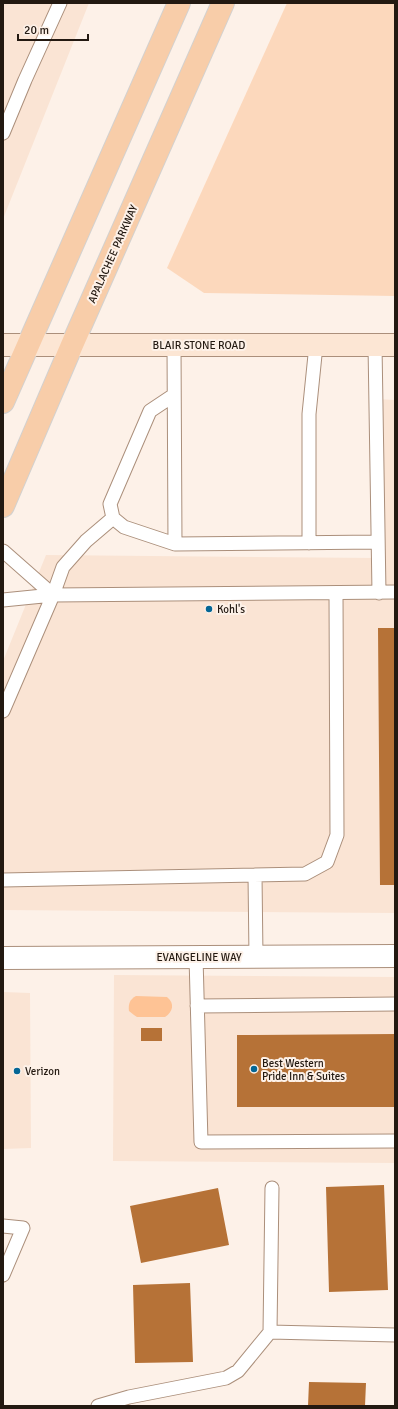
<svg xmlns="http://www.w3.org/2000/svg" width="398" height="1409" font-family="Signika,sans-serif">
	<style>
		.built { fill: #fae4d4 }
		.green { fill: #fcd8bc }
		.water { fill: #fec395 }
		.building { fill: #b67237 }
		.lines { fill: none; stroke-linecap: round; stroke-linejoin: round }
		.lane-casing { stroke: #ab8f7b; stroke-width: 15 }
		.street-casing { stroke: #ab8f7b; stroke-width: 24 }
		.secondary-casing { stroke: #ab8f7b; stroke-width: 24 }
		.primary-casing { stroke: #d3d1cf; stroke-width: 24 }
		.lane { stroke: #fff; stroke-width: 13 }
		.street { stroke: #fff; stroke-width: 22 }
		.secondary { stroke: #fce6d4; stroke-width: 22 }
		.primary { stroke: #f8cda9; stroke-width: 22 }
		.poi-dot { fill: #046695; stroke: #fdf1e8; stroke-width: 1.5 }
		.labels { text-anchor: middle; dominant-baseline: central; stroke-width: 4; stroke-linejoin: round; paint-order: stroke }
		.street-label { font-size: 11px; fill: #231911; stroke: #fdf1e8 }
		.poi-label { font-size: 11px; fill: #231911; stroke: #fdf1e8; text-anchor: start }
	</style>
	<rect width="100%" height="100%" fill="#fdf1e8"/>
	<!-- built -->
	<path class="built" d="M3,3H89L3,219Z
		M376,399L395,400V913L3,910V661L46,555L378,558Z
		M114,975L395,977V1163L113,1161Z
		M3,992L30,993L31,1148L3,1149Z"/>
	<!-- green -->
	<path class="green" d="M287,3H395V296L204,293L167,268Z"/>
	<!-- water -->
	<path class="water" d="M136,996L167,997C175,1003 173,1012 165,1017H137L134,1015L129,1011C128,1004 130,999 136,996Z"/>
	<!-- building -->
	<path class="building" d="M378,628H395V885H380Z
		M141,1028H162V1041H141Z
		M395,1034V1107H237V1035Z
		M384,1185L388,1290L329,1292L326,1187Z
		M218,1188L229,1245L141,1263L130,1206Z
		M190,1283L193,1362L135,1363L133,1285Z
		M309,1382L366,1383L365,1406H308Z"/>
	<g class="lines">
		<defs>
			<path id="lane" d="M3,133L25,80L60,3
				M174,345L175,544
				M375,345L379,593
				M174,395L150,411L110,504L113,518L124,527L175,544L378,542
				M309,543V414L316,345
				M3,551L53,595
				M3,600L53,595L395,592
				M3,711L53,595L63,567L86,541L113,518
				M255,875L256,957
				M3,880L305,874L327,862L337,835L336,593
				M196,957L201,1142L395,1141
				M197,1006L395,1004
				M272,1188L270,1332L395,1335
				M3,1226L23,1228L3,1275
				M98,1406L129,1397L226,1378L238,1371L270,1332"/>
			<path id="street" d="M3,958L395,956"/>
			<path id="secondary" d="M3,345H395"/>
			<path id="primary" d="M3,402L179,3
				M3,506L72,345L223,3"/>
		</defs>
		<!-- lane casing -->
		<use href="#lane" class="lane-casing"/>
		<!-- street casing -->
		<use href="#street" class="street-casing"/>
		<!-- secondary casing -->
		<use href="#secondary" class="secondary-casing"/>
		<!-- primary casing -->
		<use href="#primary" class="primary-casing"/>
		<!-- lane -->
		<use href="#lane" class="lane"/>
		<!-- street -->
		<use href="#street" class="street"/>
		<!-- secondary -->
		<use href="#secondary" class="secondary"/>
		<!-- primary -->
		<use href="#primary" class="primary"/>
	</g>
	<!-- markers -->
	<g class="poi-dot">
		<circle cx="209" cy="609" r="4"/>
		<circle cx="254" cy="1069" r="4"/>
		<circle cx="17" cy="1071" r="4"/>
	</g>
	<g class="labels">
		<!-- street labels -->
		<g class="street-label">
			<text transform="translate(113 254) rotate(-66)">APALACHEE PARKWAY</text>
			<text x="199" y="345">BLAIR STONE ROAD</text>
			<text x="199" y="957">EVANGELINE WAY</text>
		</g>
		<!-- poi labels -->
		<g class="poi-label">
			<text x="217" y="609">Kohl's</text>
			<text x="262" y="1063">Best Western<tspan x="262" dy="13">Pride Inn &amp; Suites</tspan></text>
			<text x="25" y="1071">Verizon</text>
		</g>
	</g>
	<!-- border -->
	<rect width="398" height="1409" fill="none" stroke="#231911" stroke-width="8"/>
	<!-- scale -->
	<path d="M18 34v6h70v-6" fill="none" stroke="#231911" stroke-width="2"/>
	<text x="24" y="34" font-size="12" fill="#231911" stroke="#fdf1e8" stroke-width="3" paint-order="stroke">20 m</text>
</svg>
